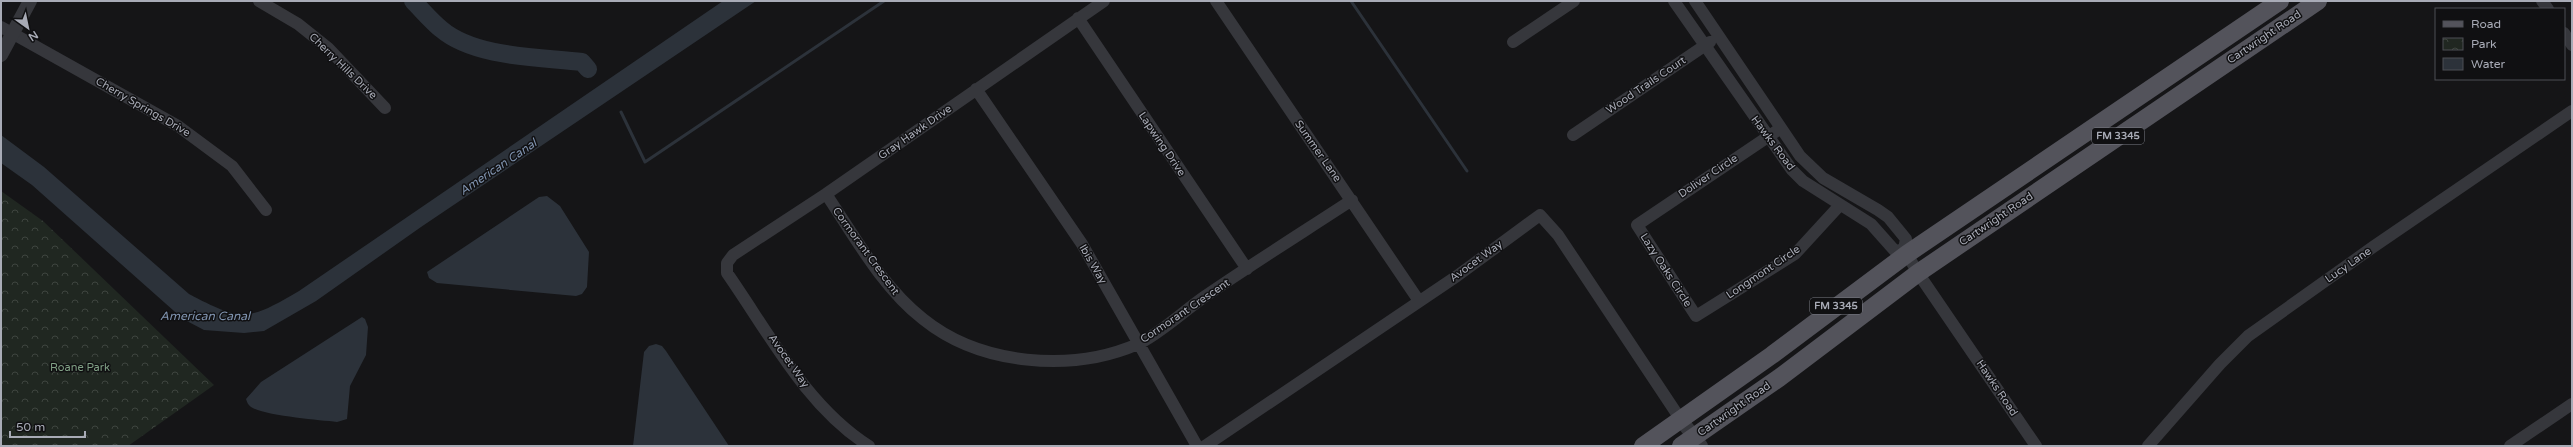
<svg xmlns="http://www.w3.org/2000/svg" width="2573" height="447" font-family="'Varela Round',sans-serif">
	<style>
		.park { fill: url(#park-crowns) }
		.water { fill: #2c323a }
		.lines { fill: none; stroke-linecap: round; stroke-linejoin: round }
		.stream { stroke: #2c323a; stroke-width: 3 }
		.river { stroke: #2c323a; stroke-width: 18 }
		.minor { stroke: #36373c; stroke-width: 12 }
		.tertiary { stroke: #36373c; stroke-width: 14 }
		.primary { stroke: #53535b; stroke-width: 18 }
		.labels { text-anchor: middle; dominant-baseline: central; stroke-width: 3; stroke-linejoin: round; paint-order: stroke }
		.shield { fill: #101012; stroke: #7a7c85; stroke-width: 1 }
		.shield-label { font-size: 10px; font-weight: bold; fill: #a8abb6 }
		.street-label { font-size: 11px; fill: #a8abb6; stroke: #101012 }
		.park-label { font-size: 11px; fill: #80a085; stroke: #101012 }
		.water-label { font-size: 12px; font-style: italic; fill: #8094b0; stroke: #101012 }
	</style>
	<defs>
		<pattern id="park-crowns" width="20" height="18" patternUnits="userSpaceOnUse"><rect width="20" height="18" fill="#202721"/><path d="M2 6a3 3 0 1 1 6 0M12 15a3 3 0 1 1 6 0" fill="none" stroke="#3e443f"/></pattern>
	</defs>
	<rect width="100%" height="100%" fill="#151517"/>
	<!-- park -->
	<path class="park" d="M1,191L43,221L214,385L128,446H1Z"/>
	<!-- water -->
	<path class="water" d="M723,1H756L421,227L316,301L264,331L244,333L204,330L183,319L32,185L1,163V135L44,167L189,294C242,322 248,321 299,291Z
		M547,196L560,206L589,252L587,287L582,294L576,296L437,283L429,278L427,272L539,197Z
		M362,317L365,319L368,327L366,355L350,386L347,419L337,422C319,420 265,416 251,407C248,405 247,402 246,399L261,382Z
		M656,344L662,346L666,351L729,446H633L644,352L649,346Z"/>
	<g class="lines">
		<!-- stream -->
		<path class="stream" d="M1351,1L1467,171
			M621,112L645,162L884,1"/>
		<!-- river -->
		<path class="river" d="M413,1C422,10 431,21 441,29C475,58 540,57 582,62L588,69"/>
		<!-- minor -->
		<path class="minor" d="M259,1L298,24L328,48L385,108
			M1216,1L1419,301
			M1674,1L1792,170L1803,181L1871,224L1895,251L1904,249
			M1695,1L1800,156L1823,178L1878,210L1888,217L1906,239L1904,249L1918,273L2036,446
			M2542,1L2548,9
			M1078,18L1247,269
			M1,27L178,126L232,166L266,210
			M2564,33L2572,45
			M1513,42L1574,1
			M976,89L1082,244L1197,446
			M1781,128L1637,225L1696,316L1795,254L1840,205
			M1573,135L1710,42
			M826,194C855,237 882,287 923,319C980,365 1071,373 1138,344C1158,335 1184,311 1204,297C1252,264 1303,232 1352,200
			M869,446C806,406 769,333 727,273V263L733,255L826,194L1104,1
			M1205,446L1457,276L1540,215L1558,235L1681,420
			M2148,446L2220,364L2248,336L2373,247L2572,111
			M2510,446L2572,404"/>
		<!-- tertiary -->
		<path class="tertiary" d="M1,55L30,1
			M1681,420L1701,446"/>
		<!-- primary -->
		<path class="primary" d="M1643,446L1772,355L1907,254L2280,1
			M1681,446L1779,378L1918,273L2318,1"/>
	</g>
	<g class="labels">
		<!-- shield labels -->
		<g class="shield">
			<rect x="2092" y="128" width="52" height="16" rx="3"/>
			<rect x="1810" y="298" width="52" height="16" rx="3"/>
		</g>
		<g class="shield-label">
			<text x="2118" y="136">FM 3345</text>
			<text x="1836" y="306">FM 3345</text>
		</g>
		<!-- street labels -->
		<g class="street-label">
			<text transform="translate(2264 37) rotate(-34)">Cartwright Road</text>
			<text transform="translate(343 66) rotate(44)">Cherry Hills Drive</text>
			<text transform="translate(1646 85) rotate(-34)">Wood Trails Court</text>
			<text transform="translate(143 107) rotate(30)">Cherry Springs Drive</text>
			<text transform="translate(915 132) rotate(-35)">Gray Hawk Drive</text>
			<text transform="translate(1773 143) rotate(53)">Hawks Road</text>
			<text transform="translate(1162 144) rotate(56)">Lapwing Drive</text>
			<text transform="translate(1318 151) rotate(55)">Summer Lane</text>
			<text transform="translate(1708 176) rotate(-34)">Doliver Circle</text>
			<text transform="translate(1996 219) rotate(-34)">Cartwright Road</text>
			<text transform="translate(866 251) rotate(54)">Cormorant Crescent</text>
			<text transform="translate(1476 261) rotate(-36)">Avocet Way</text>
			<text transform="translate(1093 264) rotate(60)">Ibis Way</text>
			<text transform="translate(2348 265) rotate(-35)">Lucy Lane</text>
			<text transform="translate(1666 270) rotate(57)">Lazy Oaks Circle</text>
			<text transform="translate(1763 272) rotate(-34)">Longmont Circle</text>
			<text transform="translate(1185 311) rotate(-34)">Cormorant Crescent</text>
			<text transform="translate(789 361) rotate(55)">Avocet Way</text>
			<text transform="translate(1997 388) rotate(56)">Hawks Road</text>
			<text transform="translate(1734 409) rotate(-35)">Cartwright Road</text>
		</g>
		<!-- park labels -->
		<g class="park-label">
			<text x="80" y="367">Roane Park</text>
		</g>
		<!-- water labels -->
		<g class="water-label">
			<text transform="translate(498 167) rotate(-34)">American Canal</text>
			<text x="205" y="316">American Canal</text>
		</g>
	</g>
	<!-- border -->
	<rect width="2573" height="447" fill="none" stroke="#a8abb6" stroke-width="4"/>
	<!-- legend -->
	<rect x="2435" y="8" width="130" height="72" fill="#101012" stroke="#4d4e54"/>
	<rect x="2443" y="21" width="20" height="6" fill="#53535b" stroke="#4d4e54"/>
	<text x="2471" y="28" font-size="12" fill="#a8abb6">Road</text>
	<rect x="2443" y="38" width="20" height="12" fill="url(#park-crowns)" stroke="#4d4e54"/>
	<text x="2471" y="48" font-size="12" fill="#a8abb6">Park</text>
	<rect x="2443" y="58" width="20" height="12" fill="#2c323a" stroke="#4d4e54"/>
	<text x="2471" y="68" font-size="12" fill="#a8abb6">Water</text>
	<!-- north arrow -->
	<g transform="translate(28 28) rotate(147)" stroke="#101012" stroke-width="3" paint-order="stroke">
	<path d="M0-3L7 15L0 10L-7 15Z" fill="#a8abb6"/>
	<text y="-6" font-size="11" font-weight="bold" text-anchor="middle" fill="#a8abb6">N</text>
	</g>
	<!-- scale -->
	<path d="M10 431v6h75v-6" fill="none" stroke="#a8abb6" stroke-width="2"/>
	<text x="16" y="431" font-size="12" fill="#a8abb6" stroke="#101012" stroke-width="3" paint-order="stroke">50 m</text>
</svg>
